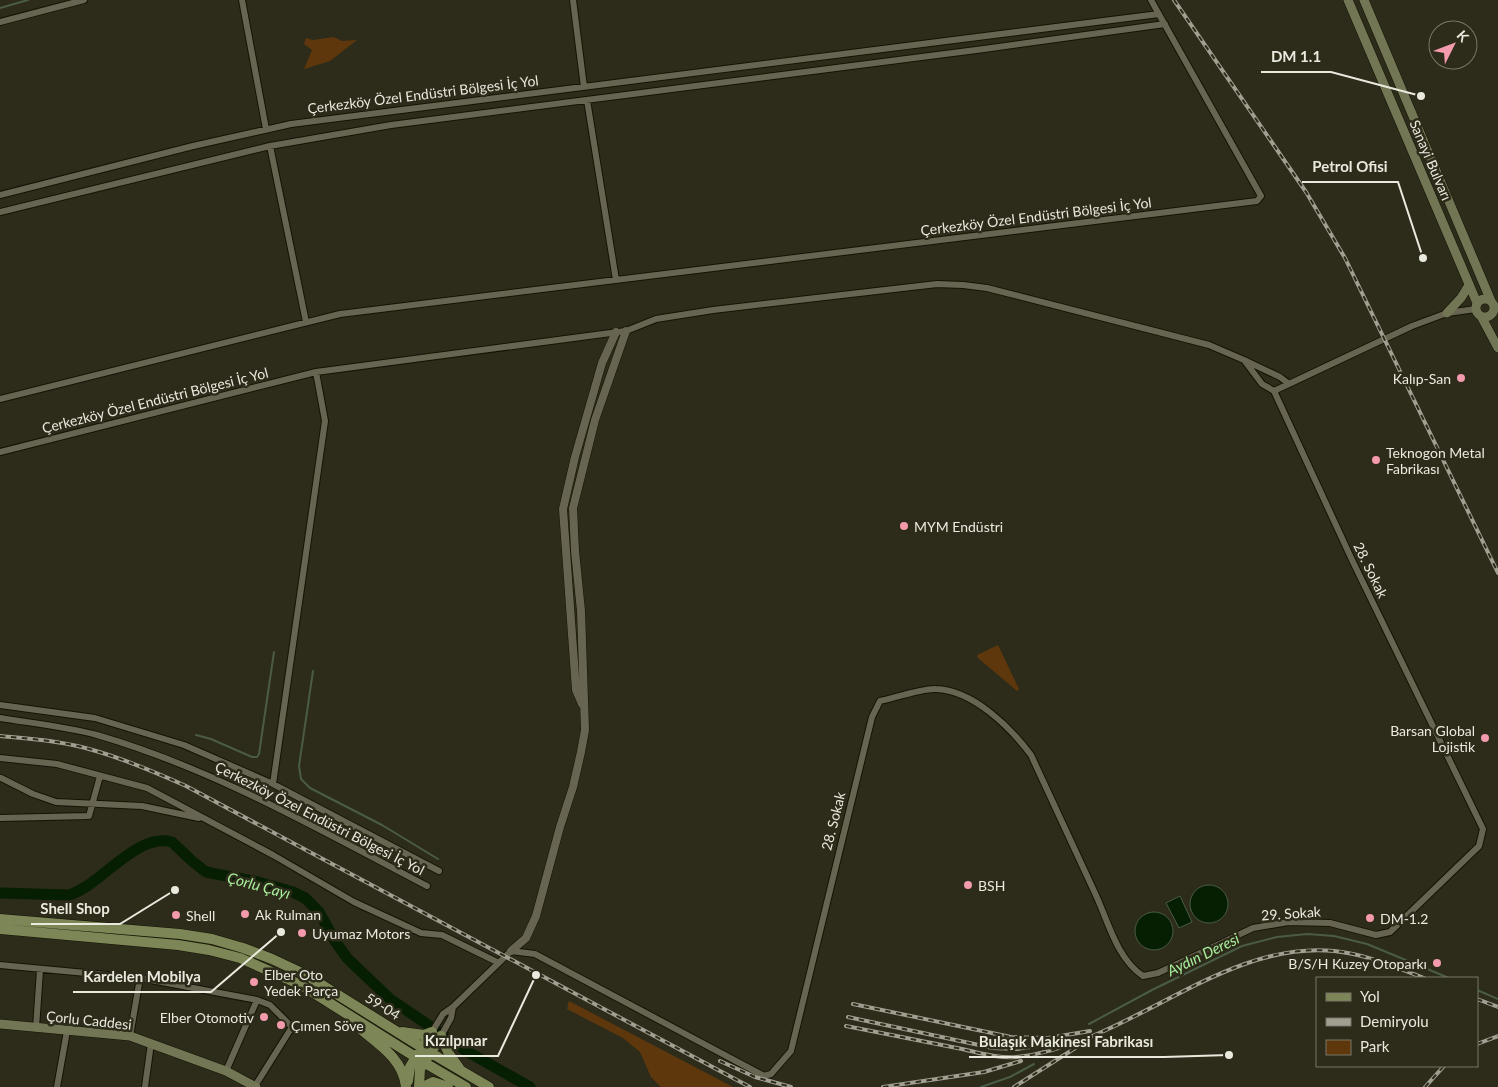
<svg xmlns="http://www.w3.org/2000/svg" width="1498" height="1087" font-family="Lato,sans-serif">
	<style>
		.green { fill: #5e380c }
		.water { fill: #061f03; stroke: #4a5c45 }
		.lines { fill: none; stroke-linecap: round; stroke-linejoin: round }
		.stream { stroke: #4a5c45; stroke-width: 2 }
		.river { stroke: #061f03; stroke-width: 11 }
		.minor-casing { stroke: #151304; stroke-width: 8 }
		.tertiary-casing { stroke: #151304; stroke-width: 9 }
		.secondary-casing { stroke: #151304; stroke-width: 10 }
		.primary-casing { stroke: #151304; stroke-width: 11 }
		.minor { stroke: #676552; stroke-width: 6 }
		.tertiary { stroke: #676552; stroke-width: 8 }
		.secondary { stroke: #727654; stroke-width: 9 }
		.primary { stroke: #7c8656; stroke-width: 10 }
		.rail-casing { stroke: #a09f91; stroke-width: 4 }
		.rail { stroke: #2d2b1a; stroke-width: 2; stroke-dasharray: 5.5; stroke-linecap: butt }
		.poi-dot { fill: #f39aac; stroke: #2d2b1a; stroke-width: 2 }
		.labels { text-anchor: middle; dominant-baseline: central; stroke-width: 5; stroke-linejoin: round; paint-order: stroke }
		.street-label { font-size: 14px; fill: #eae9de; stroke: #2d2b1a }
		.poi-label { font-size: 14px; fill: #eae9de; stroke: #2d2b1a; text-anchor: start }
		.water-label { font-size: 15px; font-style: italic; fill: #a9f09d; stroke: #2d2b1a }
		.leader { fill: none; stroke: #eae9de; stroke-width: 2 }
		.callout-dot { fill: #eae9de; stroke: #2d2b1a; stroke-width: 2 }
		.callout-label { font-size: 15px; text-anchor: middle; font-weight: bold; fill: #eae9de; stroke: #2d2b1a; stroke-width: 5; stroke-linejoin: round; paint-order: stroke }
	</style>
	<rect width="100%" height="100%" fill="#2d2b1a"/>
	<!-- green -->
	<path class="green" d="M334,37L342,41L357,40L330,61L304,69L312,50L304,44L306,38L313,40Z
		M998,645L1019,689L1017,691L978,658L977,655Z
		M569,1001L733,1087H661L651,1077L640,1052L623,1038L567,1009Z"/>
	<!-- water -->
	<path class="water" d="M1190 904a19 19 0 1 1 38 0a19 19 0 1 1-38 0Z
		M1180,896L1192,922L1179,928L1166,903Z
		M1135 931a19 19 0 1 1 38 0a19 19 0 1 1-38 0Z"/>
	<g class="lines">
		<!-- stream -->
		<path class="stream" d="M0,8L28,0
			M313,671L299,766L301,779L310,788L382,825L438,859
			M196,735L211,739L252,757H257L259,754L274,652
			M1477,990L1498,999
			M1089,1024L1152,990L1242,946L1277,937L1307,934L1334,936L1367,944L1449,978
			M981,1087L1010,1077L1034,1064"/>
		<!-- river -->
		<path class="river" d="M0,893L69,895C102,885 136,832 172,842L192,861L206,872L258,882L293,892L305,898L319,912L335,941L347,958L390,999L468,1052L530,1087"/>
		<defs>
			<path id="minor" d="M242,0L266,129
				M573,0L584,87
				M0,22L84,0
				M587,100L616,280
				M270,146L306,322
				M0,195L193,146L291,124L1159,14
				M0,212L270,146L391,125L984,49L1165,24
				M1494,306H1498
				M1274,391L1262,384L1244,360L1280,377L1289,384
				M0,399L340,314L1257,201L1261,196L1151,0
				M0,452L316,372L626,331L656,319L713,310L937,284L963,285L987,288L1209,345L1244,360
				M0,705L95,718L184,745L273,784L439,871
				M0,718C31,723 68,727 97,735C214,769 320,830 427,886
				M0,758L57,764L147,788L273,855L354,902L421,933L442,935L499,963
				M1,778L33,794L56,802L142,806L199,818
				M273,784L325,421L316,372
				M0,818L89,816L100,776
				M0,965L140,978L257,1000L270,1005L292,1027L255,1086
				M36,1028L40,970
				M432,1032L443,1014L453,1007L511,951L535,954L764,1076L771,1074L791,1051L872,717L880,701C894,698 923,688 936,689C973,690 1011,728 1031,755C1052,801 1073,846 1094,891C1108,920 1116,958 1143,976L1158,973L1253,928L1288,922L1330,923L1376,935L1390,932L1479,846L1483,829L1353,562L1274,391L1412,326L1447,313L1476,309
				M130,1036L140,978
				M441,1036L451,1018L453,1007
				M226,1071L257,1000
				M57,1087L67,1031
				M145,1087L151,1043"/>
			<path id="tertiary" d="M582,704L576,690L563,509L575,457L602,363L616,332
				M511,951L526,938L536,916L560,827L573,787L581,752L585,730L581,611L575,551L573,508L595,420L626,331"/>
			<path id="secondary" d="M1348,0L1477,303
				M1364,0L1491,301
				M1476 308a9 9 0 1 1 18 0a9 9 0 1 1-18 0Z
				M1447,313L1461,298L1469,285
				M1481,316L1498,348
				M0,1024L130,1036L226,1071L256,1087"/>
			<path id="primary" d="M0,919L180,934L212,939L243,948L272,959L306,975L431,1053L489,1087
				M0,929L178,945L209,950L240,958L301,985L425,1063L466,1087
				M350,1020C371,1040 403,1055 406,1087
				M402,1032L424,1035L432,1032
				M441,1036L449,1054L459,1068
				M408,1081L410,1067L432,1032
				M419,1087L420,1069L441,1036
				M423,1087L433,1082L448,1087"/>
		</defs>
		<!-- minor casing -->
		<use href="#minor" class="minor-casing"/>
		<!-- tertiary casing -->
		<use href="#tertiary" class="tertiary-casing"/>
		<!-- secondary casing -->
		<use href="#secondary" class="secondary-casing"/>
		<!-- primary casing -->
		<use href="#primary" class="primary-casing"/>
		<!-- minor -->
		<use href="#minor" class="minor"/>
		<!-- tertiary -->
		<use href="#tertiary" class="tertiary"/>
		<!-- secondary -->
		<use href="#secondary" class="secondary"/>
		<!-- primary -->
		<use href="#primary" class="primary"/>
		<defs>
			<path id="rail" d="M1174,0L1306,192L1345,258L1498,573
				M0,736C32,739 65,741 96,751C127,760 157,773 186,786L750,1087
				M1477,999L1498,1007
				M853,1004L1011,1037L1048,1038L1090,1031
				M848,1017L993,1048L1017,1049L1036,1046
				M846,1026C883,1033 920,1041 957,1048C977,1052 998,1059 1017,1057C1128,1045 1222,940 1334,951C1366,954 1395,967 1424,978
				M1477,1044L1498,1036
				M720,1061L755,1077L791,1087
				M883,1087L984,1072L1021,1061
				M1014,1087L1080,1045
				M1425,1087L1444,1066"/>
		</defs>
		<!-- rail casing -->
		<use href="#rail" class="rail-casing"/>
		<!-- rail -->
		<use href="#rail" class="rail"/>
	</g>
	<!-- markers -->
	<g class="poi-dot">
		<circle cx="1461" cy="378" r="5"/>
		<circle cx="1376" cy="460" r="5"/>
		<circle cx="904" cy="526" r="5"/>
		<circle cx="1485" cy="738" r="5"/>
		<circle cx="968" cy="885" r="5"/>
		<circle cx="245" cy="914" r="5"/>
		<circle cx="176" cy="915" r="5"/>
		<circle cx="1370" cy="918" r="5"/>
		<circle cx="302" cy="933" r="5"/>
		<circle cx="1437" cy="963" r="5"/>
		<circle cx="254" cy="982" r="5"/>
		<circle cx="264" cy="1017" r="5"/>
		<circle cx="281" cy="1025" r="5"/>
	</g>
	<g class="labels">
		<!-- street labels -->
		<g class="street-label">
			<text transform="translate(423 94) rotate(-7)">Çerkezköy Özel Endüstri Bölgesi İç Yol</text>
			<text transform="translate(1431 160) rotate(67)">Sanayi Bulvarı</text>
			<text transform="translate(1036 216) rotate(-7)">Çerkezköy Özel Endüstri Bölgesi İç Yol</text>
			<text transform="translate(155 400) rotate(-14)">Çerkezköy Özel Endüstri Bölgesi İç Yol</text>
			<text transform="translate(1371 570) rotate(64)">28. Sokak</text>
			<text transform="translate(320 818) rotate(27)">Çerkezköy Özel Endüstri Bölgesi İç Yol</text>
			<text transform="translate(833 821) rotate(-76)">28. Sokak</text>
			<text transform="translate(1291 913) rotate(-4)">29. Sokak</text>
			<text transform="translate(383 1006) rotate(32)">59-04</text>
			<text transform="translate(89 1020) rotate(6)">Çorlu Caddesi</text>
		</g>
		<!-- poi labels -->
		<g class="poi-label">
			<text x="1451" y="378" text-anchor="end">Kalıp-San</text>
			<text x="1386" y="452">Teknogon Metal<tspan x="1386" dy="16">Fabrikası</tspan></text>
			<text x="914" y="526">MYM Endüstri</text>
			<text x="1475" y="730" text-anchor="end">Barsan Global<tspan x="1475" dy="16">Lojistik</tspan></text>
			<text x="978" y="885">BSH</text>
			<text x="255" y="914">Ak Rulman</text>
			<text x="186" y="915">Shell</text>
			<text x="1380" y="918">DM-1.2</text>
			<text x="312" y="933">Uyumaz Motors</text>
			<text x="1427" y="963" text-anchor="end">B/S/H Kuzey Otoparkı</text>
			<text x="264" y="974">Elber Oto<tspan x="264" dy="16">Yedek Parça</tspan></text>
			<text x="254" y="1017" text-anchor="end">Elber Otomotiv</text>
			<text x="291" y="1025">Çımen Söve</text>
		</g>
		<!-- water labels -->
		<g class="water-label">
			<text transform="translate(259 885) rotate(15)">Çorlu Çayı</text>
			<text transform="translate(1203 954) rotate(-26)">Aydın Deresi</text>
		</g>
	</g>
	<!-- callouts -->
	<path class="leader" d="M1421 96L1331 72H1261M1423 258L1398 182H1302M175 890L120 924H31M281 932L211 992H73M536 975L498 1056H415M1229 1055L1164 1057H969"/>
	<g class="callout-dot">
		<circle cx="1421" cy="96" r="5"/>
		<circle cx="1423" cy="258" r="5"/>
		<circle cx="175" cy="890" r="5"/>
		<circle cx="281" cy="932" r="5"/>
		<circle cx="536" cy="975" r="5"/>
		<circle cx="1229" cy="1055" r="5"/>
	</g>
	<g class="callout-label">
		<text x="1296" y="62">DM 1.1</text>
		<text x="1350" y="172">Petrol Ofisi</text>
		<text x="75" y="914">Shell Shop</text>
		<text x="142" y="982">Kardelen Mobilya</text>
		<text x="456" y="1046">Kızılpınar</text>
		<text x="1066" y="1047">Bulaşık Makinesi Fabrikası</text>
	</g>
	<!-- legend -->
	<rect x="1316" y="977" width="162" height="90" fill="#2d2b1a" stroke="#797768"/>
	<rect x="1326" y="993" width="25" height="8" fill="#7c8656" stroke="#797768"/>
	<text x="1360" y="1002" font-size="15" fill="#eae9de">Yol</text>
	<rect x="1326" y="1018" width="25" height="8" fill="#a09f91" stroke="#797768"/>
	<text x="1360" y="1027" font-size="15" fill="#eae9de">Demiryolu</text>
	<rect x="1326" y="1040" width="25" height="15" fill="#5e380c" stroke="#797768"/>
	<text x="1360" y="1052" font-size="15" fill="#eae9de">Park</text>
	<!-- north arrow -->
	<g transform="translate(1453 45) rotate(48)"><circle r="24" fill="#2d2b1a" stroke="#797768"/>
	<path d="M0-4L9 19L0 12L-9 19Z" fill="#f39aac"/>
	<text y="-8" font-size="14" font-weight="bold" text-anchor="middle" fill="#eae9de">K</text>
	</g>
</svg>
